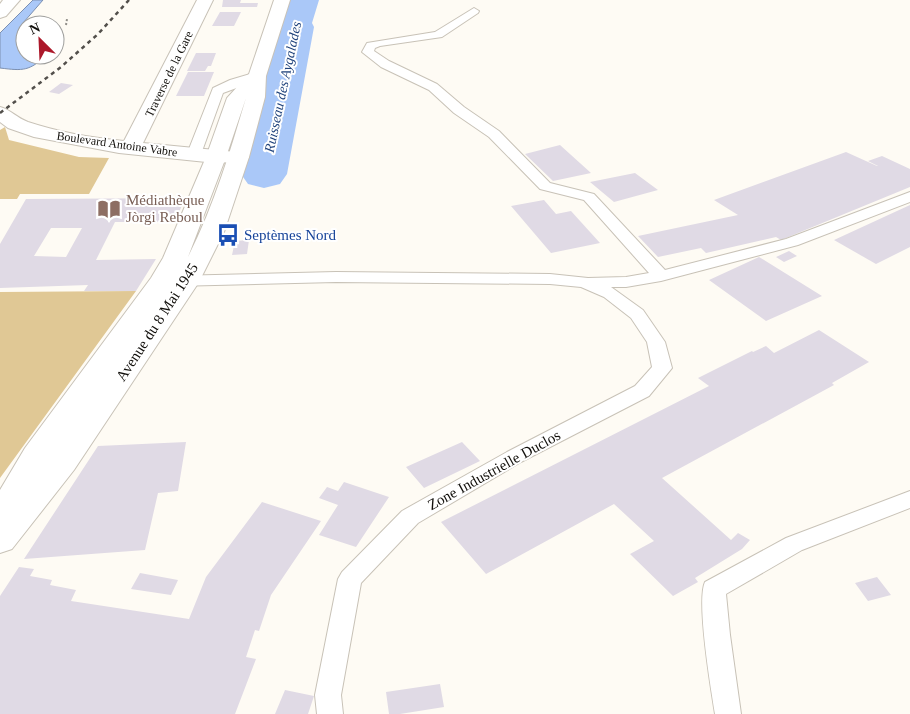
<svg xmlns="http://www.w3.org/2000/svg" width="910" height="714" font-family="'Times New Roman',serif">
	<style>
		.green { fill: #e0c895 }
		.water { fill: #aac8f8; stroke: #7c90b1 }
		.lines { fill: none; stroke-linecap: round; stroke-linejoin: round }
		.river { fill: #aac8f8; fill-rule: evenodd }
		.building { fill: #e0dae5; fill-rule: evenodd }
		.lane-casing { stroke: #c8c2b7; stroke-width: 2 }
		.street-casing { stroke: #c8c2b7; stroke-width: 2 }
		.secondary-casing { stroke: #c8c2b7; stroke-width: 2 }
		.path { stroke: #918f89; stroke-width: 2; stroke-dasharray: 2 2; stroke-linecap: butt }
		.lane { fill: #fff; fill-rule: evenodd }
		.street { fill: #fff; fill-rule: evenodd }
		.secondary { fill: #fff; fill-rule: evenodd }
		.rail { stroke: #524f4b; stroke-width: 2.5; stroke-dasharray: 4 4; stroke-linecap: butt }
		.labels { text-anchor: middle; dominant-baseline: central; stroke-width: 4; stroke-linejoin: round; paint-order: stroke }
		.far-street-label { font-size: 12px; fill: #100e0a; stroke: #fff }
		.far-water-label { font-size: 14px; font-style: italic; fill: #1f427b; stroke: #fff }
		.education-label { font-size: 15px; fill: #785e54; stroke: #fff; text-anchor: start }
		.transit-label { font-size: 15px; fill: #164399; stroke: #fff; text-anchor: start }
		.street-label { font-size: 15px; fill: #100e0a; stroke: #fff }
	</style>
	<rect width="100%" height="100%" fill="#fefbf4"/>
	<!-- green -->
	<path class="green" d="M5,127L9,140L79,157L109,158L89,194H20L17,199H0V130Z
		M136,291L0,478V292Z"/>
	<!-- water -->
	<path class="water" d="M33,0H43L23,23L25,28V55H47C29,71 24,71 0,68V33Z"/>
	<g class="lines">
		<!-- river -->
		<path class="river" d="M285,0H319L312,23L314,27L287,174L280,184L264,188L248,184L241,174L278,27L276,23Z"/>
	</g>
	<!-- building -->
	<path class="building" d="M223,0H241L240,3H258L257,7H222Z
		M220,12H241L234,26H212Z
		M196,53H216L211,66H208L205,71H187Z
		M188,72H214L204,96H176Z
		M61,83L73,85L59,94L49,92Z
		M560,145L591,173L553,181L525,154Z
		M846,152L877,166H878L868,161L882,156L910,169V187L781,240L776,237L706,253L701,248L658,257L638,236L738,215L714,200Z
		M635,173L658,190L614,202L590,182Z
		M185,198L175,222H115L96,260L156,259L136,291H84L88,285L0,288V244L26,199ZM51,228H82L66,257L34,256Z
		M544,200L556,214L571,211L600,243L551,253L511,206Z
		M910,205V247L876,264L834,240Z
		M249,240L247,254L232,255L235,241Z
		M789,251L797,256L784,262L776,257Z
		M759,257L822,296L766,321L709,280Z
		M819,330L869,362L832,383L834,385L662,478L731,540L738,533L750,540L742,549L695,578L698,582L673,596L630,554L654,541L614,504L486,574L441,522L709,386L698,378L752,351L753,352L766,346L774,353Z
		M186,442L178,491L158,493L145,550L24,559L98,446Z
		M462,442L480,461L424,488L406,467Z
		M344,482L389,497L356,547L319,535L338,505L319,498L327,487L338,491Z
		M262,502L321,521L271,595L259,631L255,630L246,657L256,659L235,714H0V596L19,567L34,569L30,576L52,580L50,585L76,590L71,601L189,619L206,577Z
		M140,573L178,580L171,595L131,589Z
		M877,577L891,595L868,601L855,583Z
		M440,684L444,707L400,714H389L386,692Z
		M285,690L314,696L308,714H275Z"/>
	<g class="lines">
		<defs>
			<path id="lane" d="M474,8L479,11L478,13L442,37L380,46L375,48L374,51L389,61L437,84L464,107L499,131L550,183L594,194L665,270L786,239L910,192V202L798,245L661,281L626,287H611L643,310L665,342L672,368L649,396L521,462L418,523L361,583L341,695L343,714H317L315,695L338,579L342,572L402,511L507,452L635,386L652,367L647,342L631,318L604,297L581,287L550,284L336,282L174,286L168,285L165,281L168,277L174,276L336,272L550,274L588,278L626,277L649,273L584,200L540,189L489,137L454,113L429,90L381,67L362,52L367,43L435,32Z
				M257,72L263,76L261,79L223,93L201,154L199,157H189L187,154L213,88L230,80Z
				M910,491V508L802,550L726,594L730,635L741,714H715C711,689 696,601 705,582L786,538Z"/>
			<path id="street" d="M3,0H20L6,16L0,18V4Z
				M197,0H213L143,143L246,153L249,157L246,161L216,163L119,153L34,137L8,128L0,122V107C11,110 17,118 28,122C58,132 92,138 124,141Z"/>
			<path id="secondary" d="M274,0H290L266,76L265,97L249,157L224,232L199,282L74,470L12,549L0,553V490L25,448L151,278L163,258L206,157L227,98L249,74ZM246,98C230,152 214,206 188,257L226,157Z"/>
		</defs>
		<!-- lane casing -->
		<use href="#lane" class="lane-casing"/>
		<!-- street casing -->
		<use href="#street" class="street-casing"/>
		<!-- secondary casing -->
		<use href="#secondary" class="secondary-casing"/>
		<!-- path -->
		<path class="path" d="M66,25L67,19"/>
		<!-- lane -->
		<use href="#lane" class="lane"/>
		<!-- street -->
		<use href="#street" class="street"/>
		<!-- secondary -->
		<use href="#secondary" class="secondary"/>
		<!-- rail -->
		<path class="rail" d="M0,113L61,67L98,34L129,0"/>
	</g>
	<!-- icons -->
	<defs>
		<symbol id="library-bare" viewBox="-9 -9 18 18"><path d="M-6-4Q-3-5.5-.7-3.5V5Q-3 3-6 4ZM6-4Q3-5.5 .7-3.5V5Q3 3 6 4Z" fill="#8d6e63" stroke="#fff" stroke-width="2.5" paint-order="stroke"/></symbol>
		<symbol id="bus-bare" viewBox="-9 -9 18 18"><path d="M-5-6H5V4H4V6H2V4H-2V6H-4V4H-5ZM-3.5-4V0h7V-4ZM-3.5 1.2v1.5H-2V1.2ZM2 1.2v1.5H3.5V1.2Z" fill="#1a4fb4" stroke="#fff" stroke-width="2.5" paint-order="stroke"/></symbol>
	</defs>
	<g fill-rule="evenodd">
		<use href="#library-bare" x="93" y="193" width="32" height="32"/>
		<use href="#bus-bare" x="212" y="219" width="32" height="32"/>
	</g>
	<g class="labels">
		<!-- far-street labels -->
		<g class="far-street-label">
			<text transform="translate(169 74) rotate(-64)">Traverse de la Gare</text>
			<text transform="translate(117 144) rotate(8)">Boulevard Antoine Vabre</text>
		</g>
		<!-- far-water labels -->
		<g class="far-water-label">
			<text transform="translate(283 87) rotate(-78)">Ruisseau des Aygalades</text>
		</g>
		<!-- education labels -->
		<g class="education-label">
			<text x="126" y="200">Médiathèque<tspan x="126" dy="17">Jòrgi Reboul</tspan></text>
		</g>
		<!-- transit labels -->
		<g class="transit-label">
			<text x="244" y="235">Septèmes Nord</text>
		</g>
		<!-- street labels -->
		<g class="street-label">
			<text transform="translate(157 322) rotate(-57)">Avenue du 8 Mai 1945</text>
			<text transform="translate(494 470) rotate(-29)">Zone Industrielle Duclos</text>
		</g>
	</g>
	<!-- north arrow -->
	<g transform="translate(40 40) rotate(336)"><circle r="24" fill="#ffffff" stroke="#9f9f9d"/>
	<path d="M0-4L9 19L0 12L-9 19Z" fill="#ac182a"/>
	<text y="-8" font-size="14" font-weight="bold" text-anchor="middle" fill="#100e0a">N</text>
	</g>
</svg>
